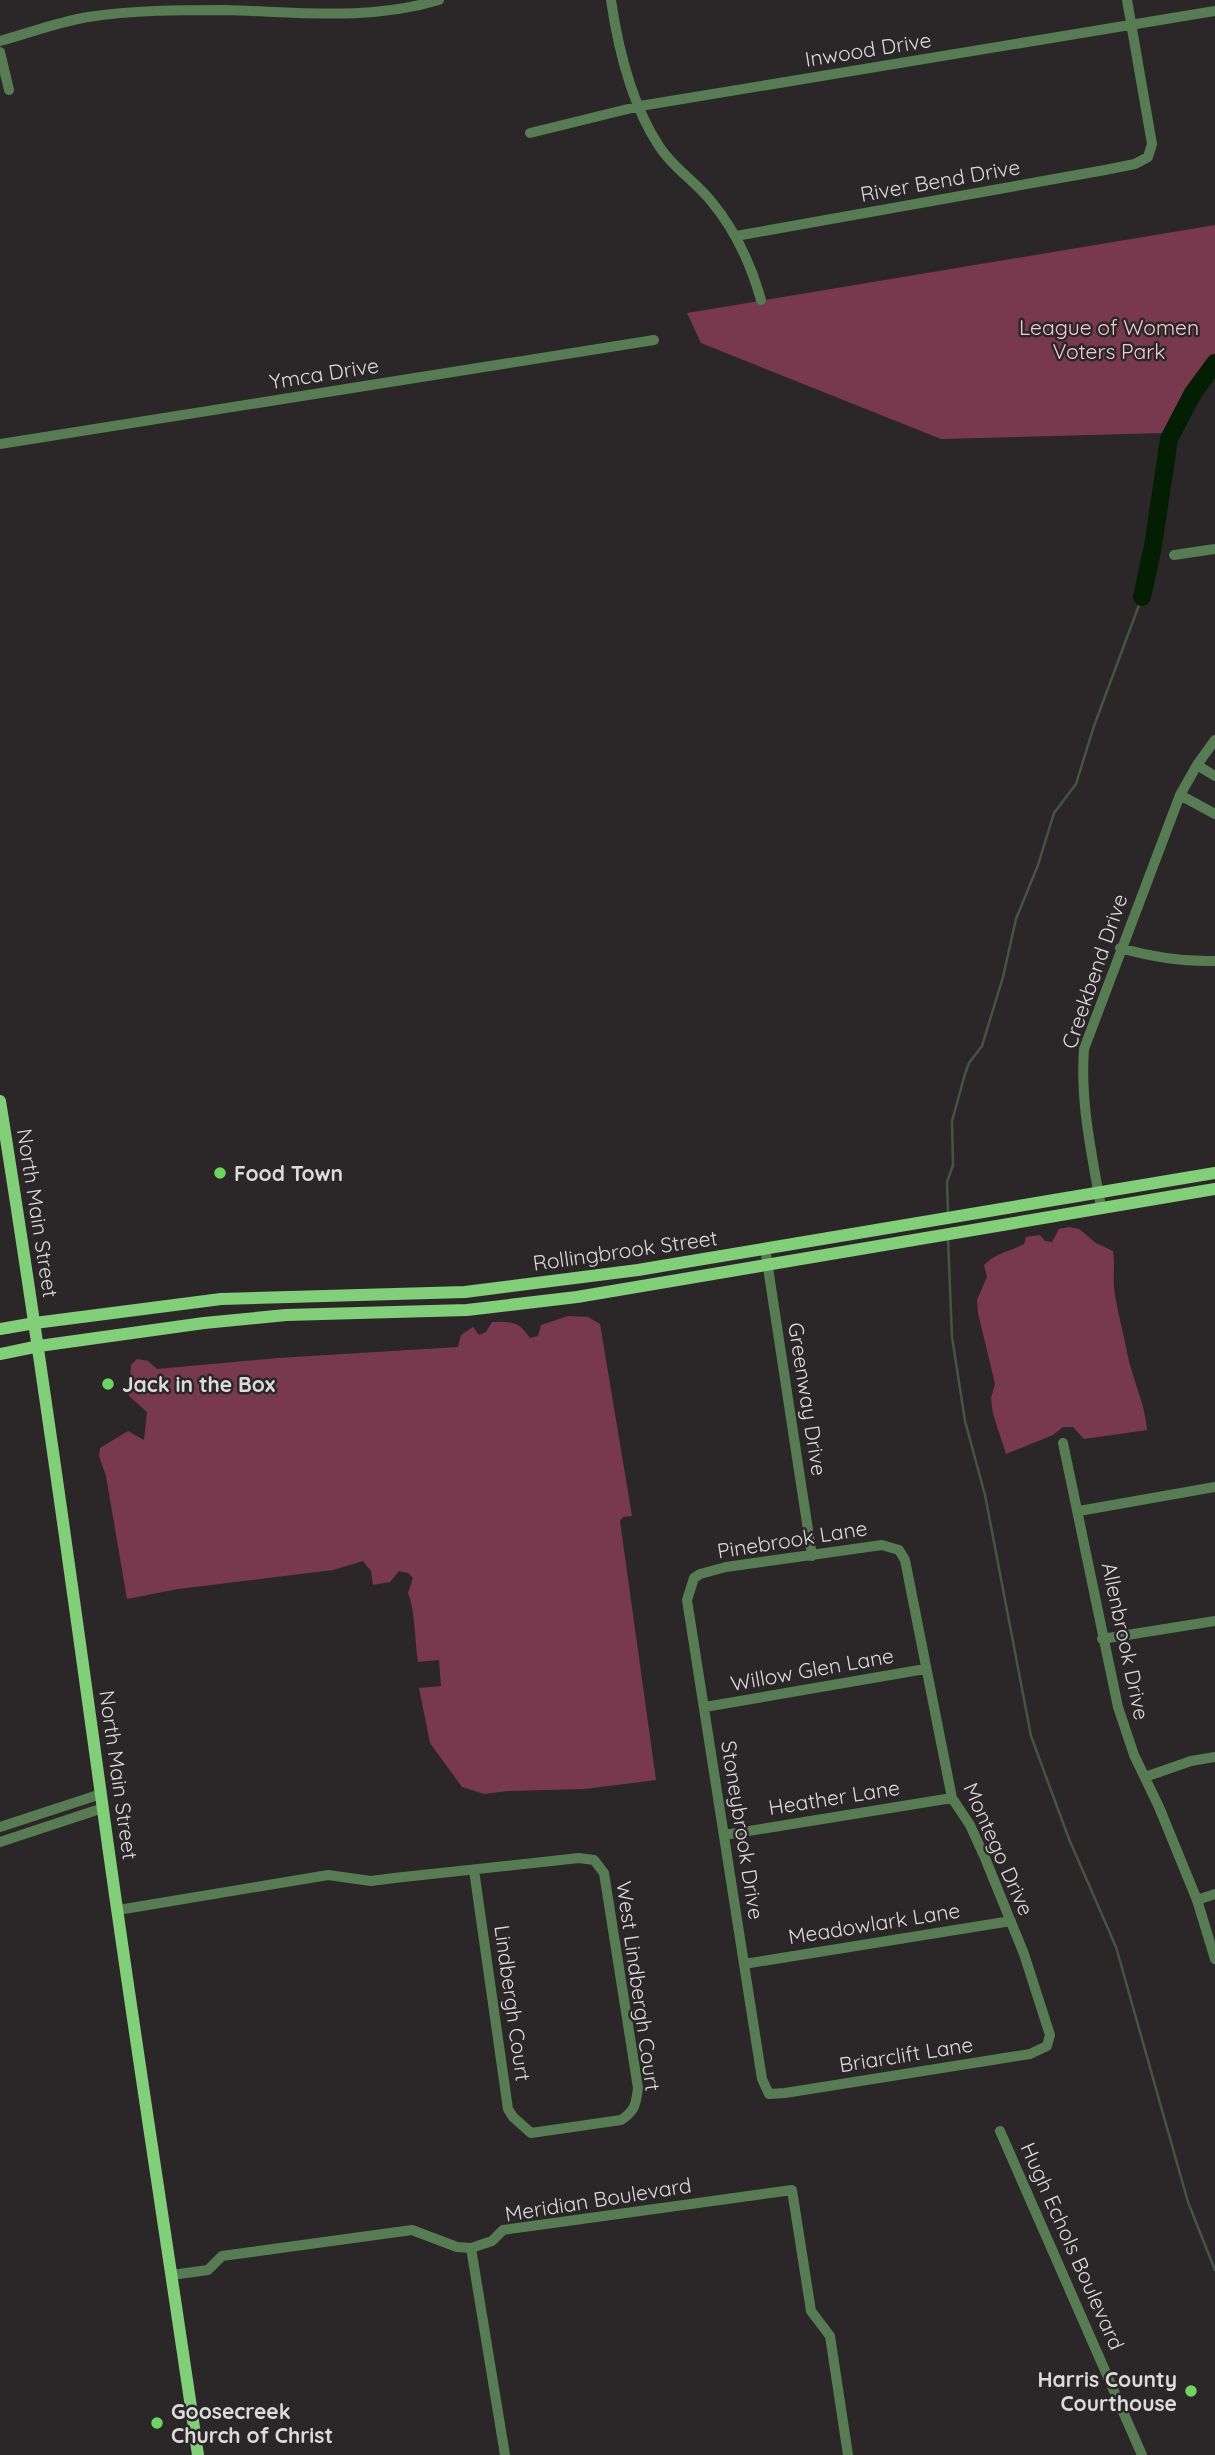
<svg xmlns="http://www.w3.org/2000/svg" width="1215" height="2455" font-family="Quicksand,sans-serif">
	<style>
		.green { fill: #78394e }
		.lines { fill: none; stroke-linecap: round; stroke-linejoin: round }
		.stream { stroke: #445643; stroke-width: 2.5 }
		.river { stroke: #031e02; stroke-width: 18 }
		.minor { stroke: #577b52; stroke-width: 10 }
		.major { stroke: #82cf79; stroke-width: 12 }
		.poi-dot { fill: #6dd361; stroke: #2b2728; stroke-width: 2.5 }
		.labels { text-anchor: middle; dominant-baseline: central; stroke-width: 5; stroke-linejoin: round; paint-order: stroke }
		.street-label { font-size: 21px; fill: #dddadb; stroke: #2b2728 }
		.park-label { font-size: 21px; fill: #f6c8d4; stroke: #2b2728 }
		.poi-label { font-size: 21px; font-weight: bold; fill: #dddadb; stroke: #2b2728; text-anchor: start }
	</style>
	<rect width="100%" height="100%" fill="#2b2728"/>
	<!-- green -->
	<path class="green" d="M1215,225V356L1164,433L941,439L701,343L687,313Z
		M1069,1227L1079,1229L1096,1243L1113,1251C1115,1264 1113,1276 1114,1288C1117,1311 1124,1335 1128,1357C1134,1383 1145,1404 1147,1430L1084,1439L1073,1427H1063L1053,1435L1006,1454L993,1414L991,1398L995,1384L978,1313L977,1300L987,1277L984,1265C999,1251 1007,1253 1024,1244L1026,1237L1040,1235L1045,1241L1052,1242L1059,1229Z
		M568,1316L588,1317L600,1324L632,1516L623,1517L620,1521L656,1780L585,1789L508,1791L484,1794L462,1787L430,1743L419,1688L441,1686L439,1660L418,1662C415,1643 415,1609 408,1593L413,1578L408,1573L399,1571L390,1582L373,1585L371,1571L363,1561L333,1570L178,1589L127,1599L106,1476L99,1456L100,1448L128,1431L144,1440L147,1412L129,1396L131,1365L137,1359L148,1361L157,1369L278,1358L458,1347L461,1335L473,1327L479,1335L486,1332L492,1322C514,1322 518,1321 530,1338L538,1336L541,1325Z"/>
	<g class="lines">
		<!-- stream -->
		<path class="stream" d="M948,1214L947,1182L953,1165L952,1121L965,1074L969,1063L982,1046L1003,977L1016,919L1038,865L1054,813L1076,784L1094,726L1142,597
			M948,1238L952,1337L965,1421L985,1495L1031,1736L1069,1839L1116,1947L1188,2202L1215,2270"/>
		<!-- river -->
		<path class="river" d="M1142,597L1153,546L1169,439L1193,393L1215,363"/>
		<!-- minor -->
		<path class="minor" d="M611,0C618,48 632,105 659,146C673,168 695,181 711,201C735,230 751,264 761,300
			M0,41C29,33 58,22 88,17C133,10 180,10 226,10C298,12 369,21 439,0
			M0,52L9,90
			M530,133L640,106L1215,11
			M736,236L1105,170L1135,164L1148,157L1152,144L1127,0
			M0,444L654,340
			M1174,555L1215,549
			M1197,765L1215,776
			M1180,795L1215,814
			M1120,948C1152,957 1181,962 1215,961
			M1101,1207C1092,1155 1080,1103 1084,1049L1180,795L1197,765L1215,740
			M765,1248L812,1556
			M1063,1443L1118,1707L1134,1755L1159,1807L1197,1900L1215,1959
			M1079,1511L1215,1487
			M882,1545L899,1550L905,1560L952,1798L970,1825L985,1858L1024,1954L1050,2035L1047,2046L1030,2054L785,2093L769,2094L762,2079L687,1600L694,1578L700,1574L726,1567Z
			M1102,1639L1215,1621
			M705,1707L925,1669
			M1145,1777L1191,1761L1215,1757
			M0,1827L101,1794
			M724,1835L952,1798
			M0,1842L103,1808
			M1197,1900L1215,1894
			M118,1910L328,1875L371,1881L394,1878L579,1858L594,1860L604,1873L638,2088C636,2104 635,2111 621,2120L531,2133L513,2117L508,2109L474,1870
			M744,1964L1011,1921
			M1000,2131L1142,2455
			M471,2248L505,2455
			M172,2275L208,2270L222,2256L412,2230L457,2247L471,2248L492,2241L503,2230L792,2190L811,2311L830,2336L848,2455"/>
		<!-- major -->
		<path class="major" d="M0,1101C37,1332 69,1563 101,1795C131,2015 166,2235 198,2455
			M0,1329L35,1323L221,1299L465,1292L638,1270L1215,1173
			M0,1354L39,1346L204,1323L286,1315L467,1310L577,1297L1215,1189"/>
	</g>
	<!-- markers -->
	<g class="poi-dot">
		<circle cx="220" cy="1173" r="7"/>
		<circle cx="108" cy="1384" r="7"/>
		<circle cx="1191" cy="2391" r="7"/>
		<circle cx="157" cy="2423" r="7"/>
	</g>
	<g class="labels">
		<!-- street labels -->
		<g class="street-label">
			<text transform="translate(868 49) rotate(-9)">Inwood Drive</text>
			<text transform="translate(940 180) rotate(-10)">River Bend Drive</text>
			<text transform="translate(324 373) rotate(-9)">Ymca Drive</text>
			<text transform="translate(1094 971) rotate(-71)">Creekbend Drive</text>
			<text transform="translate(38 1213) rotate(81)">North Main Street</text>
			<text transform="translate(625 1250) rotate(-8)">Rollingbrook Street</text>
			<text transform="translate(808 1399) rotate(81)">Greenway Drive</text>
			<text transform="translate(792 1539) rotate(-9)">Pinebrook Lane</text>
			<text transform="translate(1126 1641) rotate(78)">Allenbrook Drive</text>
			<text transform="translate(812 1669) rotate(-10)">Willow Glen Lane</text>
			<text transform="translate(119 1775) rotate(82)">North Main Street</text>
			<text transform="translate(834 1797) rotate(-9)">Heather Lane</text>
			<text transform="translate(743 1830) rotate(81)">Stoneybrook Drive</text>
			<text transform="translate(999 1849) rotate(66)">Montego Drive</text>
			<text transform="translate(874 1923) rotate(-9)">Meadowlark Lane</text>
			<text transform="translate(639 1986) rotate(82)">West Lindbergh Court</text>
			<text transform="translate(513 2003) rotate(82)">Lindbergh Court</text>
			<text transform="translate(906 2054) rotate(-9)">Briarclift Lane</text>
			<text transform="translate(598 2199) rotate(-9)">Meridian Boulevard</text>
			<text transform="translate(1073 2246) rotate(66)">Hugh Echols Boulevard</text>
		</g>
		<!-- park labels -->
		<g class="park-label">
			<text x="1109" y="327">League of Women<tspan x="1109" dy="24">Voters Park</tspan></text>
		</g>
		<!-- poi labels -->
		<g class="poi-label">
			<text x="234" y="1173">Food Town</text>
			<text x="122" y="1384">Jack in the Box</text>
			<text x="1177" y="2379" text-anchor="end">Harris County<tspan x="1177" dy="24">Courthouse</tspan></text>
			<text x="171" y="2411">Goosecreek<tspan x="171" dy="24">Church of Christ</tspan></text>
		</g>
	</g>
</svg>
